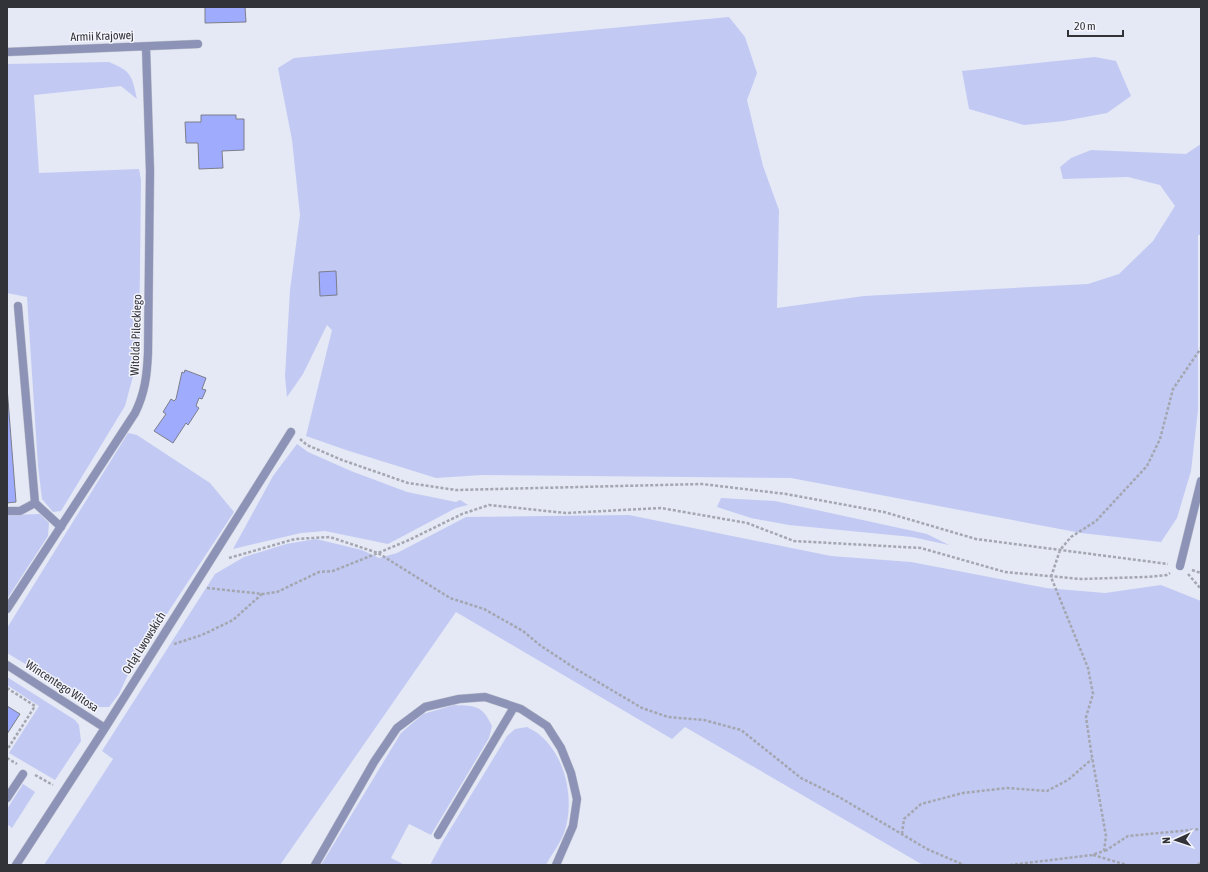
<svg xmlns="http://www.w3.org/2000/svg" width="1208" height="872" font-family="'Asap Condensed',sans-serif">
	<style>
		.green { fill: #c2caf3 }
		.building { fill: #9facfd; stroke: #7c7e8a }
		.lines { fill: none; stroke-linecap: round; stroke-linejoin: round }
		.service-casing { stroke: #c1c4cf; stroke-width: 9 }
		.minor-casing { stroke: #c1c4cf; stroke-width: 9 }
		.path { stroke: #a4a6b0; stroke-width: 2.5; stroke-dasharray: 3 2; stroke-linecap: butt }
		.service { stroke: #8c93b6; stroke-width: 8 }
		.minor { stroke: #8c93b6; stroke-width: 8 }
		.labels { text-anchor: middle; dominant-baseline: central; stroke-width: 3; stroke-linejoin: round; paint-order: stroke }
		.street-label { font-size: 12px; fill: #323338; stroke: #f4f5fd }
	</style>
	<rect width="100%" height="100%" fill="#e5e8f5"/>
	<!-- green -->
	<path class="green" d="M729,17L745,37L757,73L747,100L763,166L779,210L777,308L864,296L1088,284L1119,274L1153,241L1175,206L1160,185L1128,177L1063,179L1060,167L1071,158L1091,150L1186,154L1201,144V235H1198V410L1191,471L1177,518L1161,542L1081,533L791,478L482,475L436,478L346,450L306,436L332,330L327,325L303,374L287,397L285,376L290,290L300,215L292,140L278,68L294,58Z
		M1095,57L1116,61L1131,96L1107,113L1064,121L1024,125L969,109L962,71Z
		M109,62C131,71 132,75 137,99L121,86L34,95L39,173L139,169L141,180L139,354L125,406L61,511L53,512L42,499L38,466L27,297L7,293V64Z
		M128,433L137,435L210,483L234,512L130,670L119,694L109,707H93L72,692L7,653V628Z
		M297,444L308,452L351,471L407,492L456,502L460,500L468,505L456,508L388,544L325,531L301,533L233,549L273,476Z
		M721,498L775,501L927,534L949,545L912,537L789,525L751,518L717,507Z
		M40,514L49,523L48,536L7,599V515Z
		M629,515L831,556L911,562L1046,588L1105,593L1161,585L1201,601V865H923L685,727L672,739L456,612L280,865H44L113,759L102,751L215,574L244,557L286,544L316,539L362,550L379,558L397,553L466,517Z
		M7,677L75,720L79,725L81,741L55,780L9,753L39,706L7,685Z
		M454,705C476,706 482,705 492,726L489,738L431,835L409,824L391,858L405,865H321L401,733L423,714Z
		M527,727C563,743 577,797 564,833C560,844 551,855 546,865H430L443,841L507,736L515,729Z
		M23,784L35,792L12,828L7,824V809Z"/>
	<!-- building -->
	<path class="building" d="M205,7H245L246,22L205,23Z
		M201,115H236V119H244V150L222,151L223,168L199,169L198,143H186L185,122H201Z
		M336,271L337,295L320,296L319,272Z
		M185,370L206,378L202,389L206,390L202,399L199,398L196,406L199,408L188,425L186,423L173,443L154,431L166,414L163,412L171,399L174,401L176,399L182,372L184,373Z
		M7,387L16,502L7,503Z
		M7,706L20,714L7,734Z"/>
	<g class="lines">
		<defs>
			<path id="service" d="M18,306L35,503L61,527
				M7,511H20L35,503
				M1180,566L1201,481
				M438,835L514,707
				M315,865L374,762L397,728L425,707L459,699L485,697L521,709L547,726L561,748L571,773L577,799L573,826L556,865"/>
			<path id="minor" d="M7,52L198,44
				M7,609L135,413C145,393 147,375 148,353L150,171L146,47
				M7,665L105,728
				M7,798L23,774
				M16,865L105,728L291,432"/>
		</defs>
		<!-- service casing -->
		<use href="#service" class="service-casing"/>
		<!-- minor casing -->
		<use href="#minor" class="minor-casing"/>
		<!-- path -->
		<path class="path" d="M300,439L307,445L342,460L408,483L456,490L702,484L786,494L884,512L976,539L1168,564
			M229,558L295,539L330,537L378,553L409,540L462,514L489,505L566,513L661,508L747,523L794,541L921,548L1005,572L1081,579L1146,577L1167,575L1170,573
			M1192,570L1201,573
			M1188,574L1201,589
			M207,588L263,594L277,592L319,572L333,571L378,553L450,598L484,609L523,631L541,646L576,669L642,708L668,717L704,720L741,730L801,778L839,797L927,849L964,865
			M174,644L202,635L233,620L262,594
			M7,688L35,706L7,750
			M7,758L17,764
			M35,775L53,785
			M902,834L904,819L921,804L963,793L1007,788L1047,791L1068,780L1092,759
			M1105,851L1128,836L1201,829
			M1093,855L1127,865
			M1010,865L1092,855L1104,851L1106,836L1091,751L1086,717L1093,694L1088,668L1051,577L1060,550L1071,537L1096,521L1147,466L1160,439L1173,389L1201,348
			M1198,865L1201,861"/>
		<!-- service -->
		<use href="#service" class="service"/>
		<!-- minor -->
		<use href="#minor" class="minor"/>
	</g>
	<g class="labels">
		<!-- street labels -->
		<g class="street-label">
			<text transform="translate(102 36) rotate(-2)">Armii Krajowej</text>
			<text transform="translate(136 335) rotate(-88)">Witolda Pileckiego</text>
			<text transform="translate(144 643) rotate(-58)">Orląt Lwowskich</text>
			<text transform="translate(62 686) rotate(33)">Wincentego Witosa</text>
		</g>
	</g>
	<!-- border -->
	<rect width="1208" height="872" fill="none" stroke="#323338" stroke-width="16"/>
	<!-- north arrow -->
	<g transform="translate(1176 840) rotate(267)" stroke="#f4f5fd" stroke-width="3" paint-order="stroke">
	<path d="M0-3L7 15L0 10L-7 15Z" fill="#323338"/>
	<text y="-6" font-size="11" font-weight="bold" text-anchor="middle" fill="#323338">N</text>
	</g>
	<!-- scale -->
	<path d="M1068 30v6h55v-6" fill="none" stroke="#323338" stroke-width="2"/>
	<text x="1074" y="30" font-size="12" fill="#323338" stroke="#f4f5fd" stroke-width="3" paint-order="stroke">20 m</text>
</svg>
